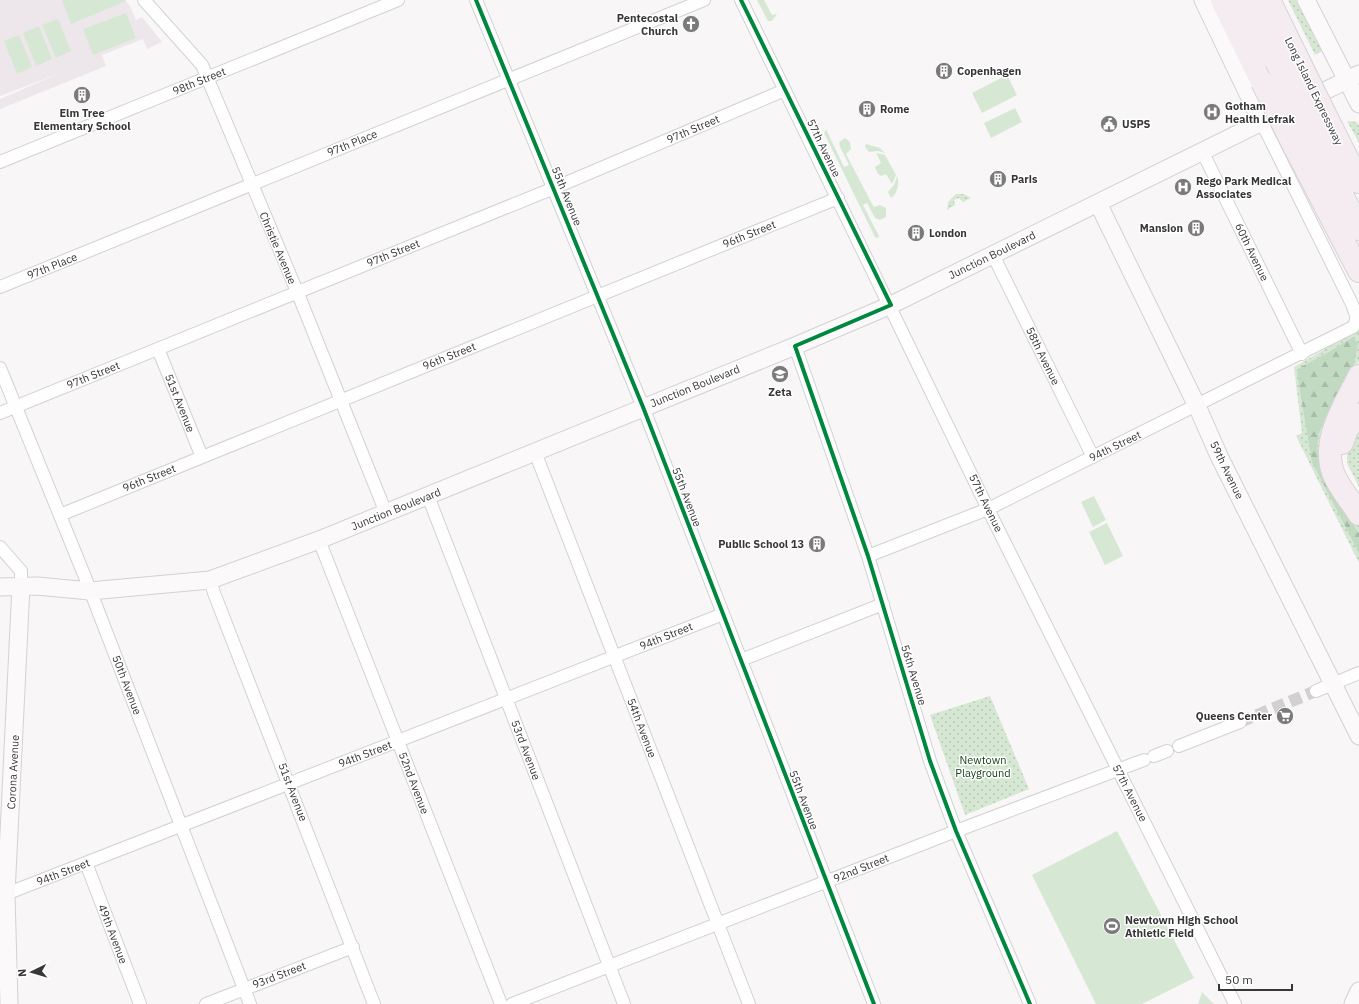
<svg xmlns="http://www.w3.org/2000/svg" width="1359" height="1004" font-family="'IBM Plex Sans',sans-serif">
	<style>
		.built { fill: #ede7eb }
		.grass { fill: url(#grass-dots) }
		.forest { fill: url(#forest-firs) }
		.garden { fill: #d6e8d4 }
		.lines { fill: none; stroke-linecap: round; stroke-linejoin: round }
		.street-tunnel { stroke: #d2d0d1; stroke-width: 12; stroke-dasharray: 12 6; stroke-linecap: butt }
		.street-casing { stroke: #d3d2d3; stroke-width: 14 }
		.secondary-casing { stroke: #d3d2d3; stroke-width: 19 }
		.highway-casing { stroke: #d5d4d4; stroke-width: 24 }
		.street { stroke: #fefefe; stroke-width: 12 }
		.secondary { stroke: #fbf9fa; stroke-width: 17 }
		.highway { stroke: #f5ecf2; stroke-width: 22 }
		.highway-bridge-casing { stroke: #d5d4d4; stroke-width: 24; stroke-linecap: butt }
		.highway-bridge { stroke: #f5ecf2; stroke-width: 22 }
		.cycleway-casing { stroke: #fff; stroke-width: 6 }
		.cycleway { stroke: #00873e; stroke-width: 4 }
		.labels { text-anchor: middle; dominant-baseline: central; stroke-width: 3; stroke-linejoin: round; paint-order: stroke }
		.poi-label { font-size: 11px; font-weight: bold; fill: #383738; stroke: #fff; text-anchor: start }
		.street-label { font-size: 11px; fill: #383738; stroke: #fff }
		.park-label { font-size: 11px; fill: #0d3d10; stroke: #fff }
	</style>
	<defs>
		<pattern id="grass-dots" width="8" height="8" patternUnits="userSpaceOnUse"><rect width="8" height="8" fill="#d6e8d4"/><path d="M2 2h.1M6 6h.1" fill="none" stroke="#b8c8b7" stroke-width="1.8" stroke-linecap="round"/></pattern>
		<pattern id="forest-firs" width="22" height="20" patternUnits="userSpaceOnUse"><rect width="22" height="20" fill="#c2dac1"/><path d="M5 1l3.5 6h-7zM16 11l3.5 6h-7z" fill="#a7bca7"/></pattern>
	</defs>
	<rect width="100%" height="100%" fill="#f8f6f7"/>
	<!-- built -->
	<path class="built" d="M0,0H125L130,6L136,20L142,17L162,42L147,49L143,39L102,55L106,66L0,109V99L58,74L0,96Z"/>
	<!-- grass -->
	<path class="grass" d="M1288,0H1296L1322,51L1315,55Z
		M1347,121L1357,122L1359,126V143Z
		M956,194H964L971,198L963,202L959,198L954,200L955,205L947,210L948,202Z
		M1359,329V361L1327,430L1331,485L1359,526V563L1296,436L1302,433L1294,367Z
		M1359,425V487L1347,463V445Z
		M990,696L1029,789L965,815L930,715Z"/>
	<!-- forest -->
	<path class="forest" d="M1353,337L1358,344L1354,364L1327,414L1319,433L1317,446L1320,467L1359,534V553L1312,462L1297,373L1299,368L1329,352Z"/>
	<!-- garden -->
	<path class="garden" d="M62,0H125L126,1L71,24Z
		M757,0H764L772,15L777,14L772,21H768Z
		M126,13L136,38L93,55L83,29Z
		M58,19L71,51L56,58L42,25Z
		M39,26L52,59L36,66L23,33Z
		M19,35L32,67L17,74L4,41Z
		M1007,75L1017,95L982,113L972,93Z
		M1015,108L1022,122L991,138L984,123Z
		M826,129L844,167L849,165L840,147L839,142L845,138L850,142L851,149L846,154L872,204L874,207L880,205L886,208V217L880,220L875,218L867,203L863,205L879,236L878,238L875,237L824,133Z
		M866,144L880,148L885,153L878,151L869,152L865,147Z
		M876,153L885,155L896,175L892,184L886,174L881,176L878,174L875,167L881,163Z
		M897,176C900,184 897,194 891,198L888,192L894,185Z
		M1094,496L1106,520L1093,527L1081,502Z
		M1107,523L1123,556L1105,565L1089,532Z
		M1117,831L1194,978L1142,1004H1096L1032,875Z
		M1202,992L1214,1004H1198Z"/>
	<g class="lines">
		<!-- street-tunnel -->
		<path class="street-tunnel" d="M1240,722L1316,691"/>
		<defs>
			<path id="street" d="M144,0L202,65L301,301L386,513
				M476,0L643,407L874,1004
				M741,0L988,509L1235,1004
				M1202,151L1302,354
				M0,162L398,0
				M993,255L1093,457
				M0,287L704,0
				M795,346L868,556L930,761L956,831L1030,1004
				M158,349L202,457
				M0,368L85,577L250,1004
				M0,413L554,188L785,90
				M535,452L749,1004
				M428,496L624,1004
				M60,515L838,198
				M319,540L501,1004
				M0,547L21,571V586
				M868,556L988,509L1353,327C1359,319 1355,312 1352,304L1261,121
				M210,580L214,593L374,1004
				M741,660L883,604
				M1316,691L1359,673
				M1179,746L1240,722
				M1154,756L1167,751
				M86,863L140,1004
				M6,894L723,614
				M206,1004L353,947
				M512,1004L956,831L1144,760"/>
			<path id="secondary" d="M1203,0L1261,121
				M1306,0L1359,104
				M1098,203L1197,406L1219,456L1359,736
				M0,587L37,586L90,591L210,580L319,540L795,346L891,305L1359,74
				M9,1004L6,894L21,586
				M1353,1004L1359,991"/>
			<path id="highway" d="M1222,0L1262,82
				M1245,0L1276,61
				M1269,0L1295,53
				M1332,128L1359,182
				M1314,137L1359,229
				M1294,146L1359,271
				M1359,376C1345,405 1320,441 1334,475C1340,489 1351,501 1359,514
				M1342,443L1347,429L1359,415"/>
		</defs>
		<!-- street casing -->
		<use href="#street" class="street-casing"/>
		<!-- secondary casing -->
		<use href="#secondary" class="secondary-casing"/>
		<!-- highway casing -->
		<use href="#highway" class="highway-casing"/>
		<!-- street -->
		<use href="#street" class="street"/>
		<!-- secondary -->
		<use href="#secondary" class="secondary"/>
		<!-- highway -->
		<use href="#highway" class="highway"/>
		<defs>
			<path id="highway-bridge" d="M1295,53L1332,128
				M1276,61L1314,137
				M1262,82L1294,146"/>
		</defs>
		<!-- highway-bridge casing -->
		<use href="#highway-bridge" class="highway-bridge-casing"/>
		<!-- highway-bridge -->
		<use href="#highway-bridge" class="highway-bridge"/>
		<defs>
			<path id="cycleway" d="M476,0L643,407L874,1004
				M741,0L891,305L795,346L868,556L930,761L956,831L1030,1004"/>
		</defs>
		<!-- cycleway casing -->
		<use href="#cycleway" class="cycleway-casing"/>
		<!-- cycleway -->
		<use href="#cycleway" class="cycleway"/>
	</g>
	<!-- icons -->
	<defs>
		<symbol id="church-disc" viewBox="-11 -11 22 22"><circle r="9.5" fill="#7b7a7b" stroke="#fff"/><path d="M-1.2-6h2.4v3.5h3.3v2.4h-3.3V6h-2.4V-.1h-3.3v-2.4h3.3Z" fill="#fff"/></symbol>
		<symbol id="building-disc" viewBox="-11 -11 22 22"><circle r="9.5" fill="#7b7a7b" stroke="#fff"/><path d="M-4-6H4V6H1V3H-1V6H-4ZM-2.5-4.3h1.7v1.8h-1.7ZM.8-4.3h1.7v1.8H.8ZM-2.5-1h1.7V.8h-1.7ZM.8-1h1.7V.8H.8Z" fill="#fff"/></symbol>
		<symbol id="hospital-disc" viewBox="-11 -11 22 22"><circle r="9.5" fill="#7b7a7b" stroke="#fff"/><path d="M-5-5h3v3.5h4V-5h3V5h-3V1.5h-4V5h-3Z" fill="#fff"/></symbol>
		<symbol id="civic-disc" viewBox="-11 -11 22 22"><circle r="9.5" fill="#7b7a7b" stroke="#fff"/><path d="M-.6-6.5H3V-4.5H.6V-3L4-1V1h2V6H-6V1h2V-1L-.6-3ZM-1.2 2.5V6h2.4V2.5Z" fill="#fff"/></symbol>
		<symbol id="school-disc" viewBox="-11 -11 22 22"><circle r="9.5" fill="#7b7a7b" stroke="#fff"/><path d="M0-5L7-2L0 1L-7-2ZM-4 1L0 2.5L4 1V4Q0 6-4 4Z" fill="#fff"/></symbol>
		<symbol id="supermarket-disc" viewBox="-11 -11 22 22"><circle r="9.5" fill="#7b7a7b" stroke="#fff"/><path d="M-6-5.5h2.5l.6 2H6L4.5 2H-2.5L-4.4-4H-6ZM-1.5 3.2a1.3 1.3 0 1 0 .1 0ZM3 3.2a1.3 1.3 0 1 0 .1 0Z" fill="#fff"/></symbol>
		<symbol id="stadium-disc" viewBox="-11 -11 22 22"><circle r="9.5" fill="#7b7a7b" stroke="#fff"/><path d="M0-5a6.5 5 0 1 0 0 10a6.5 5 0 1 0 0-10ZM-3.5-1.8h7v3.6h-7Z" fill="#fff"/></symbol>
	</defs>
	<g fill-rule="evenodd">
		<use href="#church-disc" x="681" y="14" width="20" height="20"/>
		<use href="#building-disc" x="934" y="61" width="20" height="20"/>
		<use href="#building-disc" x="72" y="85" width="20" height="20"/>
		<use href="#building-disc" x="857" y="99" width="20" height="20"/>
		<use href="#hospital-disc" x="1202" y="102" width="20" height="20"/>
		<use href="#civic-disc" x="1099" y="114" width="20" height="20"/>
		<use href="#building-disc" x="988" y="169" width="20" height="20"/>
		<use href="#hospital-disc" x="1173" y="177" width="20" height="20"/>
		<use href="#building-disc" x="1186" y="218" width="20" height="20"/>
		<use href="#building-disc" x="906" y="223" width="20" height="20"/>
		<use href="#school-disc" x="770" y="364" width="20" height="20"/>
		<use href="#building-disc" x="807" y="534" width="20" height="20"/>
		<use href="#supermarket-disc" x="1275" y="706" width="20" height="20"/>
		<use href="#stadium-disc" x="1102" y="916" width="20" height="20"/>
	</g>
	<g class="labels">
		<!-- poi labels -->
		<g class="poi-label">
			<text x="678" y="18" text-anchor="end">Pentecostal<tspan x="678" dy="13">Church</tspan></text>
			<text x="957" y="71">Copenhagen</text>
			<text x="1225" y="106">Gotham<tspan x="1225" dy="13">Health Lefrak</tspan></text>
			<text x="880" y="109">Rome</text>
			<text x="82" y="113" text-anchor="middle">Elm Tree<tspan x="82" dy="13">Elementary School</tspan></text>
			<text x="1122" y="124">USPS</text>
			<text x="1011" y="179">Paris</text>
			<text x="1196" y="181">Rego Park Medical<tspan x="1196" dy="13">Associates</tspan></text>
			<text x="1183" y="228" text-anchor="end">Mansion</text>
			<text x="929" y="233">London</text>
			<text x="780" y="392" text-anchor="middle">Zeta</text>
			<text x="804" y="544" text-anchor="end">Public School 13</text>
			<text x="1272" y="716" text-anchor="end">Queens Center</text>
			<text x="1125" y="920">Newtown High School<tspan x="1125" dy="13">Athletic Field</tspan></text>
		</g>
		<!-- street labels -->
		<g class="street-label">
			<text transform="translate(199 81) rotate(-22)">98th Street</text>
			<text transform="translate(1314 91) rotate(64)">Long Island Expressway</text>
			<text transform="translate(693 129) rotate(-23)">97th Street</text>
			<text transform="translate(352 143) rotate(-22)">97th Place</text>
			<text transform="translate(824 148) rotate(64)">57th Avenue</text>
			<text transform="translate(567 196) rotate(68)">55th Avenue</text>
			<text transform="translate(749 234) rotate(-22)">96th Street</text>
			<text transform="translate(278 248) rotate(67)">Christie Avenue</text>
			<text transform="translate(1252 252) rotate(64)">60th Avenue</text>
			<text transform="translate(393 253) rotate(-22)">97th Street</text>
			<text transform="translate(992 255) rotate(-26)">Junction Boulevard</text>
			<text transform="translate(52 266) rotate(-22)">97th Place</text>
			<text transform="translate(449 356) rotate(-22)">96th Street</text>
			<text transform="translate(1043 356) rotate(64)">58th Avenue</text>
			<text transform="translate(93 375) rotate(-22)">97th Street</text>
			<text transform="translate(695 386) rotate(-22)">Junction Boulevard</text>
			<text transform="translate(180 403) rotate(68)">51st Avenue</text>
			<text transform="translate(1115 446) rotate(-26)">94th Street</text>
			<text transform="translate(1227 470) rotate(64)">59th Avenue</text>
			<text transform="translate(149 478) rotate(-22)">96th Street</text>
			<text transform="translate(687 497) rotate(69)">55th Avenue</text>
			<text transform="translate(986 503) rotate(64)">57th Avenue</text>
			<text transform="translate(396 509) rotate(-22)">Junction Boulevard</text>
			<text transform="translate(666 636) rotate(-22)">94th Street</text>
			<text transform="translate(914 675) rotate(73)">56th Avenue</text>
			<text transform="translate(127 685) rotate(69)">50th Avenue</text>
			<text transform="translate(642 728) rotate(69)">54th Avenue</text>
			<text transform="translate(526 750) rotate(69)">53rd Avenue</text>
			<text transform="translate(365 754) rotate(-21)">94th Street</text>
			<text transform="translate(13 772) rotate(-87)">Corona Avenue</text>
			<text transform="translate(414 783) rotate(69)">52nd Avenue</text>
			<text transform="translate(293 792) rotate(69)">51st Avenue</text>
			<text transform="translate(1130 793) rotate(63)">57th Avenue</text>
			<text transform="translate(804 800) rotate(69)">55th Avenue</text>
			<text transform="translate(861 868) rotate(-22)">92nd Street</text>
			<text transform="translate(63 872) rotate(-21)">94th Street</text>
			<text transform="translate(113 934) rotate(69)">49th Avenue</text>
			<text transform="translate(279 975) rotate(-21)">93rd Street</text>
		</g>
		<!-- park labels -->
		<g class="park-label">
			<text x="983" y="760">Newtown<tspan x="983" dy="13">Playground</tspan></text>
		</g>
	</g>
	<!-- north arrow -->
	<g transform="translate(32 972) rotate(265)" stroke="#ffffff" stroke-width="3" paint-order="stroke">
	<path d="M0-3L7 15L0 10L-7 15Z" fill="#383738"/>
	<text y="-6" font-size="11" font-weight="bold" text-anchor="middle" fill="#383738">N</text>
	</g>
	<!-- scale -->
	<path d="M1219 984v6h73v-6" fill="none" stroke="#383738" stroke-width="2"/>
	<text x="1225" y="984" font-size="12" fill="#383738" stroke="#ffffff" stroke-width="3" paint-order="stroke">50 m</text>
</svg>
